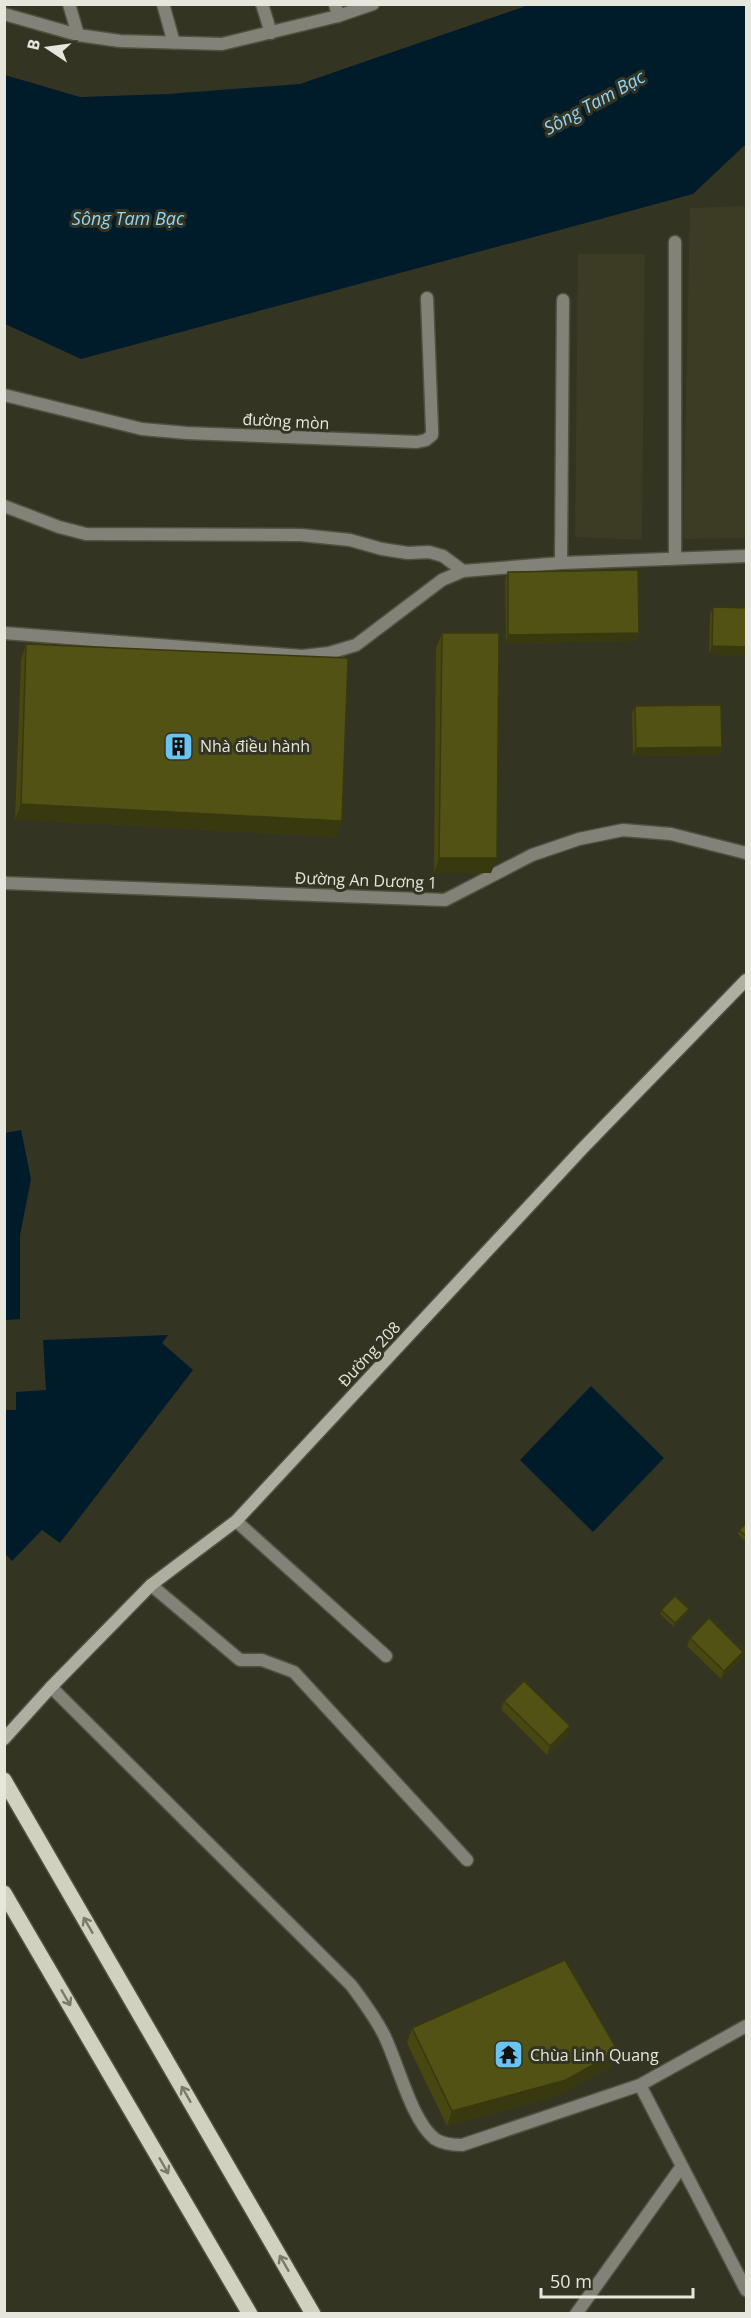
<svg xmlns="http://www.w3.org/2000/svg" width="751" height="2318" font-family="'Open Sans',sans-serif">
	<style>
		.built { fill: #3b3c23 }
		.water { fill: #001c2b }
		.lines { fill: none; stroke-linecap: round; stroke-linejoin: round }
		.lane-casing { stroke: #505141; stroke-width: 15 }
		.street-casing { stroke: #505141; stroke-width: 15 }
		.secondary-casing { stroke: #505141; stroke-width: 15 }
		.primary-casing { stroke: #505141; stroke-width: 18 }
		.lane { stroke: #828279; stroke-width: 12 }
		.street { stroke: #828279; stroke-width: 12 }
		.secondary { stroke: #aeafa1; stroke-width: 12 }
		.primary { stroke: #d1d1bf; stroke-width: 15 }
		.wall { fill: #474712 }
		.shaded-wall { fill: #39390f }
		.building { fill: #525215; stroke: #39390f; stroke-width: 1.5 }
		.oneway { stroke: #7b7b69 }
		.labels { text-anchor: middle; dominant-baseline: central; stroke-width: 6; stroke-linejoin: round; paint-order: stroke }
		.street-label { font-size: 16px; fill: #e6e7dc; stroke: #343423 }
		.poi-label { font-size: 16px; fill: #e6e7dc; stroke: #343423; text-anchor: start }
		.water-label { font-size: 18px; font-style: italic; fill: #8ed6fb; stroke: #343423 }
	</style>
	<rect width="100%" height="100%" fill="#343423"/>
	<!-- built -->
	<path class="built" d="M746,206V538L683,539L690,208Z
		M578,254H645L642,540L575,537Z"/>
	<!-- water -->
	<path class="water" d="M529,5H746V144L693,194L81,359L5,324V75L80,97L168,94L300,84Z
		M21,1130L31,1179L20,1235V1319L5,1320V1133Z
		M168,1335L162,1343L193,1370L60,1543L42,1530L12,1561L5,1554V1410H16V1392L46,1390L43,1340Z
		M591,1386L664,1458L593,1532L520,1460Z"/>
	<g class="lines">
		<defs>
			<path id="lane" d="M69,4L78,35
				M163,4L174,43
				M262,4L271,33
				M4,14L78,35L120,41L222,44L338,16L373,4
				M4,395L142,429L187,433L417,442L426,440L432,435V429L427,298
				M4,506L59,527L86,534L301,535L350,540L382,549L408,553L429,552L443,556L463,571
				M675,559V242
				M561,563L563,300
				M4,633L302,656L329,653L356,645L442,580L463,571L561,563L746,556
				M236,1521L386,1656
				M151,1585L240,1660H262L294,1672L467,1860
				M51,1687L351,1985C363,2001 375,2017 384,2035C398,2063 411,2120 435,2139C443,2144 453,2145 462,2145L640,2085L746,2026
				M640,2085L746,2290
				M576,2314L682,2166"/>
			<path id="street" d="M335,4L338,16
				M4,883L445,900L532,855L579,839L623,830L671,834L746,853"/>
			<path id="secondary" d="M4,1739L51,1687L151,1585L236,1521L583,1148L746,980"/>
			<path id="primary" d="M4,1780L313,2314
				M4,1893L250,2314"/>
		</defs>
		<!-- lane casing -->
		<use href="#lane" class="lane-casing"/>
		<!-- street casing -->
		<use href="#street" class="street-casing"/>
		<!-- secondary casing -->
		<use href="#secondary" class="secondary-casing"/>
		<!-- primary casing -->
		<use href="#primary" class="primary-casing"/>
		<!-- lane -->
		<use href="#lane" class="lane"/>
		<!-- street -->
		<use href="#street" class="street"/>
		<!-- secondary -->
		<use href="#secondary" class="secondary"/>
		<!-- primary -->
		<use href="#primary" class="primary"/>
	</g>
	<!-- wall -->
	<path class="wall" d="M508,572L639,633L636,641L506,643L505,580Z
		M713,607L747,608V655L709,654L710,615Z
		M442,633L491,873H434L436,648Z
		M26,644L342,821L336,837L15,819L21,659Z
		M635,706L722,747L719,755L633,756L632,714Z
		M747,1523V1543L738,1534L739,1530Z
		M689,1609L687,1613L674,1627L660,1614L661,1610Z
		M690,1638L743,1652L740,1660L721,1679L687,1646Z
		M504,1701L570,1726L567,1735L547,1755L501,1709Z
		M412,2028L612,2066L560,2095L447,2126L407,2043Z"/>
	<!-- shaded-wall -->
	<path class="shaded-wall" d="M639,633L636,641L506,643L508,635Z
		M712,646L747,647V655L709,654Z
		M722,747L719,755L633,756L636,748Z
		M21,804L342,821L336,837L15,819Z
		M439,858H497L491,873H434Z
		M689,1609L687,1613L674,1627L675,1623Z
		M743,1652L740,1660L721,1679L724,1671Z
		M570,1726L567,1735L547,1755L550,1746Z
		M618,2051L612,2066L560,2095L447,2126L452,2111Z"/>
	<!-- building -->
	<path class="building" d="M638,570L639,633L508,635V572Z
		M713,607L747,608V647L712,646Z
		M442,633H499L497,858H439Z
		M26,644L348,658L342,821L21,804Z
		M721,705L722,747L636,748L635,706Z
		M747,1523V1537L739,1530Z
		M675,1596L689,1609L675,1623L661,1610Z
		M709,1618L743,1652L724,1671L690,1638Z
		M524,1681L570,1726L550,1746L504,1701Z
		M565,1960L618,2051L566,2080L452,2111L412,2028Z"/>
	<!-- one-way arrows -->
	<defs><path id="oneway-shaft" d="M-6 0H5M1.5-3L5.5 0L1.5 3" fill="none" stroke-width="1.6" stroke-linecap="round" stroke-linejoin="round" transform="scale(1.5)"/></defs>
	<g class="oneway">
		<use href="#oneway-shaft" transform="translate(88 1925) rotate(-120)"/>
		<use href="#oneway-shaft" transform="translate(66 1998) rotate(60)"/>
		<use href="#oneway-shaft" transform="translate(186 2094) rotate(-120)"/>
		<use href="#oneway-shaft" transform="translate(164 2166) rotate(60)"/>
		<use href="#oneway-shaft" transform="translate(284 2263) rotate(-120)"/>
	</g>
	<!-- icons -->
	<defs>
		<symbol id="building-square" viewBox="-11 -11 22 22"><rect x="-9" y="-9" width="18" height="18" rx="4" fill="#69c4f1" stroke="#343423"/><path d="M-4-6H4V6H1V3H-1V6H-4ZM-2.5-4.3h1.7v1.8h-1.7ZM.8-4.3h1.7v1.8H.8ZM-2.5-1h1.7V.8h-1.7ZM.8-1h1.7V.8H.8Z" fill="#111"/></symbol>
		<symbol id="temple-square" viewBox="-11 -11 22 22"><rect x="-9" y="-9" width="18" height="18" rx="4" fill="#69c4f1" stroke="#343423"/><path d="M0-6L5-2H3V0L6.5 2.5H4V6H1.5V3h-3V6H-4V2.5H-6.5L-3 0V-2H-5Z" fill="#111"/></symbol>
	</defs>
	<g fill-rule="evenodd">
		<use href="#building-square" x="162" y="730" width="33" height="33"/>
		<use href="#temple-square" x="492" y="2038" width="33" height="33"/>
	</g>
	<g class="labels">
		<!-- street labels -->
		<g class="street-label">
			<text transform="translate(286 421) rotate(3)">đường mòn</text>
			<text transform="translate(366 880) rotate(2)">Đường An Dương 1</text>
			<text transform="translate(369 1354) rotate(-47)">Đường 208</text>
		</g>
		<!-- poi labels -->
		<g class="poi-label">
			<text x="200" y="746">Nhà điều hành</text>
			<text x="530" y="2055">Chùa Linh Quang</text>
		</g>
		<!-- water labels -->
		<g class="water-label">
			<text transform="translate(594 102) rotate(-29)">Sông Tam Bạc</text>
			<text x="128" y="218">Sông Tam Bạc</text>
		</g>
	</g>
	<!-- border -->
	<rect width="751" height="2318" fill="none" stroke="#e6e7dc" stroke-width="12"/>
	<!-- north arrow -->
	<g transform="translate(48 48) rotate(283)" stroke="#343423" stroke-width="4.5" paint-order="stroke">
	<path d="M0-4.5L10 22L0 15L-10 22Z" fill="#e6e7dc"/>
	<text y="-9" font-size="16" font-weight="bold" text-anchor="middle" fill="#e6e7dc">B</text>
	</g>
	<!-- scale -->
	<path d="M541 2288v9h152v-9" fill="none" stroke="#e6e7dc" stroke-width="3"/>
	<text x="550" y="2288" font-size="18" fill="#e6e7dc" stroke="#343423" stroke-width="4.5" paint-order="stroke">50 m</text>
</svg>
